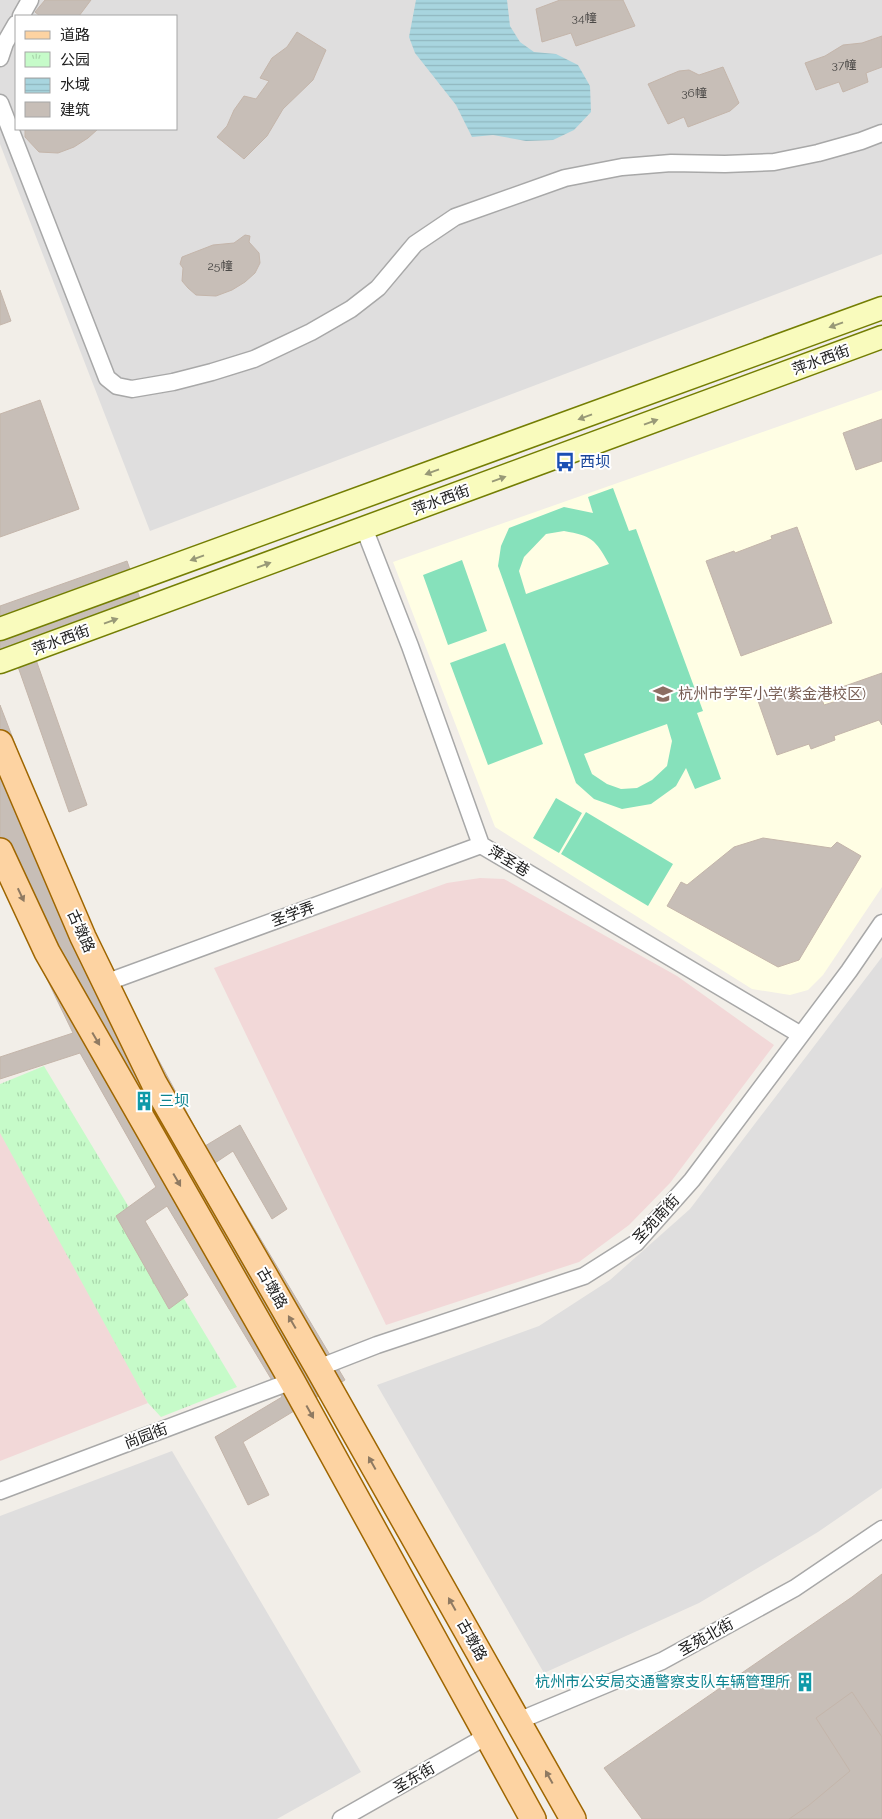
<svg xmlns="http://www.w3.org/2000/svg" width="882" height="1819" font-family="Raleway,'Noto Sans SC',sans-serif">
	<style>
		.residential { fill: #dfdede; fill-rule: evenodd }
		.commercial { fill: #f2d8d8 }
		.education { fill: #fffee4 }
		.park { fill: url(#park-tufts) }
		.pitch { fill: #86e1bb; fill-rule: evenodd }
		.water { fill: url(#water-rules) }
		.building { fill: #c7beb7; stroke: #c4b5aa }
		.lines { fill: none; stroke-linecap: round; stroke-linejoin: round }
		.street-casing { stroke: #a8a8a8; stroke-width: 19 }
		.secondary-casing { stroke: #747e03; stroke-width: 25 }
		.primary-casing { stroke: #9f6600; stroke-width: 28 }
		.street { stroke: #fff; stroke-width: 16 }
		.secondary { stroke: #f9fbbd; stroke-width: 22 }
		.primary { stroke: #fdd3a2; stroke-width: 25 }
		.oneway { fill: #989977 }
		.oneway2 { fill: #8f7a62 }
		.labels { text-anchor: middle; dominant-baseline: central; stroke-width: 4; stroke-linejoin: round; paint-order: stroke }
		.number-label { font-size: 12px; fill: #4a4846 }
		.street-label { font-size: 15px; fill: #212121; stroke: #fff }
		.transit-label { font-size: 15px; fill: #164399; stroke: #fff; text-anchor: start }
		.education-label { font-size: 15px; fill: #785e54; stroke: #fff; text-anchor: start }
		.culture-label { font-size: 15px; fill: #0d838f; stroke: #fff; text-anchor: start }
	</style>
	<defs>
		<pattern id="park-tufts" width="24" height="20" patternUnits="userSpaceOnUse" patternTransform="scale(1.25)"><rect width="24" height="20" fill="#c6fbc9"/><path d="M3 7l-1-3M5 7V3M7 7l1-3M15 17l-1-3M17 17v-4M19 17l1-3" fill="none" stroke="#aad7ac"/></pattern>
		<pattern id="water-rules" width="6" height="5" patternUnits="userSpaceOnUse" patternTransform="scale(1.25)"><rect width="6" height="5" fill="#a8d5df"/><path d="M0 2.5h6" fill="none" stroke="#90b7bf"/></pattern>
	</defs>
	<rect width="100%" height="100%" fill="#f2eee8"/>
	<!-- residential -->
	<path class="residential" d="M0,0H882V254L150,531L0,144ZM16,16H176V129H16Z
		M882,957V1488L818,1532L699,1603L544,1673L377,1385L539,1326L610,1280L690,1209Z
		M172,1451L361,1772L277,1819H0V1516Z"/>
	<!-- commercial -->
	<path class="commercial" d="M480,878L504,879L677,976L774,1045L670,1183L629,1225L579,1262L386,1325L214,968L447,883Z
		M0,1121L148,1403L0,1461Z"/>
	<!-- education -->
	<path class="education" d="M882,390V887L823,975L808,990L790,995L752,989L495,827L393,562Z"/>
	<!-- park -->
	<path class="park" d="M44,1066L237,1387L161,1417L148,1403L0,1133V1084Z"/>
	<!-- pitch -->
	<path class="pitch" d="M613,488L629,531L636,529L703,711L697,713L721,779L695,789L686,768L676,786L651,804L622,809L594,799L576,783L498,566L501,546L509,528L564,507L593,513L588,497ZM564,531C592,536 595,539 609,564L526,594L519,571L524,557L546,534ZM667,724L672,741L667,766L652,780L637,788L621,789L607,784L592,774L584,754Z
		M462,560L487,631L448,645L423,575Z
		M505,643L543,744L488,765L450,663Z
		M556,798L582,813L559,853L533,838Z
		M586,812L673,864L648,906L561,854Z"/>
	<!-- water -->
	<path class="water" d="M416,0H507L510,26L520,42L534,52L556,54L578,65L590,86L591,112L574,130L553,140L526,141L493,135L472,137L456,105L415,53L409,37Z"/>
	<!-- building -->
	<path class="building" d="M45,0H91L79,16H40L35,12Z
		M560,0H623L635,26L576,46L571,33L542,42L536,9Z
		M297,32L326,50L313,80L283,109L267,136L244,159L217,137L227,126L234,110L244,96L256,99L269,81L260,78L272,58L287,47Z
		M882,36V67L866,73L868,82L843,92L839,82L816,90L805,63L825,56L843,45L862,43Z
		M723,67L739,103L730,111L688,127L684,117L668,124L648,84L679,71L689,70L699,75Z
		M25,129H98L88,138L74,147L58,153L39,152L25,137Z
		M245,235L250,236L249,242L259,253L260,263L255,273L245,282L232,290L216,296L196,295L188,288L182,281L183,268L180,264L182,257L213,245L234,243Z
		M0,290L11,321L0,325Z
		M40,400L79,509L0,537V414Z
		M882,419V461L856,470L843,433Z
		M797,527L832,623L741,656L706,561L734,551L735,553L772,539L771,536Z
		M127,561L145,613L34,654L87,805L69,812L16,661L0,667V606Z
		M882,673V725L879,720L834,736L835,740L811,749L809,744L777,755L757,698L792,686L797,702L820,694L824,705L846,698L842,687Z
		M0,705L59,858L124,996L205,1146L240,1125L287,1209L272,1219L233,1151L215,1163L345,1380L243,1442L269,1495L248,1505L215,1437L282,1397L167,1206L145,1221L188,1295L169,1309L116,1216L156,1187L80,1053L0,1079V1057L73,1033L44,973L0,862Z
		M763,838L831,848L837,842L861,856L799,960L778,967L667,906L681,882L687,885L734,847Z
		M882,1574V1819H642L604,1768L852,1597Z
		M852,1692L882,1737V1819H789L808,1806L850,1771L816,1718Z"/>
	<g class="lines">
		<defs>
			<path id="street" d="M21,16L30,0
				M0,58L5,43L16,24
				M0,103L107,378L117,386L132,389L173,382L212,372L254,359L311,332L351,309L378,288L415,244L455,217L565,178L622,167L671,163L725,164L774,162L818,153L861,141L882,133
				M364,528L410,646L481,845L801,1035
				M105,983L481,845
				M318,1368L377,1345L584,1276L636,1243L692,1180L849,971L882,923
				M0,1491L292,1381
				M518,1721L662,1661L795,1588L882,1529
				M341,1819L487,1736"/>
			<path id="secondary" d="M0,629L882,308
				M0,662L882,337"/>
			<path id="primary" d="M0,743L83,937L154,1083L318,1368L573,1819
				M0,851L47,952L292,1381L533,1819"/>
		</defs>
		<!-- street casing -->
		<use href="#street" class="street-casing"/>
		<!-- secondary casing -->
		<use href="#secondary" class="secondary-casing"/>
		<!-- primary casing -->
		<use href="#primary" class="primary-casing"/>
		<!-- street -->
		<use href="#street" class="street"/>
		<!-- secondary -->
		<use href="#secondary" class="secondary"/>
		<!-- primary -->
		<use href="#primary" class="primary"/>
	</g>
	<!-- one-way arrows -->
	<defs><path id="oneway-solid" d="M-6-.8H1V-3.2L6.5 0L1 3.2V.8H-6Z" transform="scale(1.25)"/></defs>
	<g class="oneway">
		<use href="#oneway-solid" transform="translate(836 325) rotate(160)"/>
		<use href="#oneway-solid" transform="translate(585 417) rotate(160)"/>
		<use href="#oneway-solid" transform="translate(651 422) rotate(-20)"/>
		<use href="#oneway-solid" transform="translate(432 472) rotate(160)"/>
		<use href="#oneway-solid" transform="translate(499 479) rotate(-20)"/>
		<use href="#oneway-solid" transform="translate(197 558) rotate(160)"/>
		<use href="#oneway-solid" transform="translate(264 565) rotate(-20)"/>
		<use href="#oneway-solid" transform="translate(111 621) rotate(-20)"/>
	</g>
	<g class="oneway2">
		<use href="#oneway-solid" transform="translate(21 895) rotate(65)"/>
		<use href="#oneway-solid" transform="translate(96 1039) rotate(60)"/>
		<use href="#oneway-solid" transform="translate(177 1180) rotate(60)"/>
		<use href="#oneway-solid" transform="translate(292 1322) rotate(-120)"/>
		<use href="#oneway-solid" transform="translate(310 1412) rotate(61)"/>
		<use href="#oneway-solid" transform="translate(372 1463) rotate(-119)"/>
		<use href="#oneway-solid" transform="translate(452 1604) rotate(-119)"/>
		<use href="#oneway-solid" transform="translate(549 1777) rotate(-119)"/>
	</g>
	<!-- icons -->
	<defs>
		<symbol id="bus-bare" viewBox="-9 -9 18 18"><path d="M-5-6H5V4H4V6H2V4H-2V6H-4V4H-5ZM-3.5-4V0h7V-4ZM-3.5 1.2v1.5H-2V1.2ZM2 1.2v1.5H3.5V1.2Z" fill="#1a4fb4" stroke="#fff" stroke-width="2.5" paint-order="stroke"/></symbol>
		<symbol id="school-bare" viewBox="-9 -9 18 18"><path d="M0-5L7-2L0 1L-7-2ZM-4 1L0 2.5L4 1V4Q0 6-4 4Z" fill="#8d6e63" stroke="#fff" stroke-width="2.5" paint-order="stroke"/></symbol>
		<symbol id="building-bare" viewBox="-9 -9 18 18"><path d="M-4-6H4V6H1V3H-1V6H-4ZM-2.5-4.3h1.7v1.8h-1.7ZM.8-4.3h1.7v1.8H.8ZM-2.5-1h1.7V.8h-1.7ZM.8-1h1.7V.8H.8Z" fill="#0f9aa8" stroke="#fff" stroke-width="2.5" paint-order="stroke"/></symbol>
	</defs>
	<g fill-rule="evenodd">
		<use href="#bus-bare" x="551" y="448" width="28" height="28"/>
		<use href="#school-bare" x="649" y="680" width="28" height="28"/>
		<use href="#building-bare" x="130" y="1087" width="28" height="28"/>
		<use href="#building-bare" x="791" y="1668" width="28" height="28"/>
	</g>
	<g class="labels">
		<!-- number labels -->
		<g class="number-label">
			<text x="584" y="18">34幢</text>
			<text x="844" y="65">37幢</text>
			<text x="694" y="93">36幢</text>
			<text x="220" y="266">25幢</text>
		</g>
		<!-- street labels -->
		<g class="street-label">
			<text transform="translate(821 360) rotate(-20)">萍水西街</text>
			<text transform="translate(441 500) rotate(-20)">萍水西街</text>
			<text transform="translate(61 640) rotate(-20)">萍水西街</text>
			<text transform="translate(509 861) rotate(31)">萍圣巷</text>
			<text transform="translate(293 914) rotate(-20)">圣学弄</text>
			<text transform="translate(81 931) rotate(66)">古墩路</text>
			<text transform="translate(656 1219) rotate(-47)">圣苑南街</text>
			<text transform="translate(272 1288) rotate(60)">古墩路</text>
			<text transform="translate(146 1436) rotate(-21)">尚园街</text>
			<text transform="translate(706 1637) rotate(-29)">圣苑北街</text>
			<text transform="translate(472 1640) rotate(61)">古墩路</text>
			<text transform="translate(414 1778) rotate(-30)">圣东街</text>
		</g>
		<!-- transit labels -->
		<g class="transit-label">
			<text x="580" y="462">西坝</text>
		</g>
		<!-- education labels -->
		<g class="education-label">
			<text x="678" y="694">杭州市学军小学(紫金港校区)</text>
		</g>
		<!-- culture labels -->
		<g class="culture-label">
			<text x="159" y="1101">三坝</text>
			<text x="790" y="1682" text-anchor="end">杭州市公安局交通警察支队车辆管理所</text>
		</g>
	</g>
	<!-- legend -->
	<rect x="15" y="15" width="162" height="115" fill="#ffffff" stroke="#a6a6a6"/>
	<rect x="25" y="31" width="25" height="8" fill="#fdd3a2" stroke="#a6a6a6"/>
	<text x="60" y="40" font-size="15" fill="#212121">道路</text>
	<rect x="25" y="52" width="25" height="15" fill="url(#park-tufts)" stroke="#a6a6a6"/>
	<text x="60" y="65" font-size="15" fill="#212121">公园</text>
	<rect x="25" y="78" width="25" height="15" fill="url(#water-rules)" stroke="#a6a6a6"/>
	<text x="60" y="90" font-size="15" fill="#212121">水域</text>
	<rect x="25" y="102" width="25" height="15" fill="#c7beb7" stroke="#a6a6a6"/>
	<text x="60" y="115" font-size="15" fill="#212121">建筑</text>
</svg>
